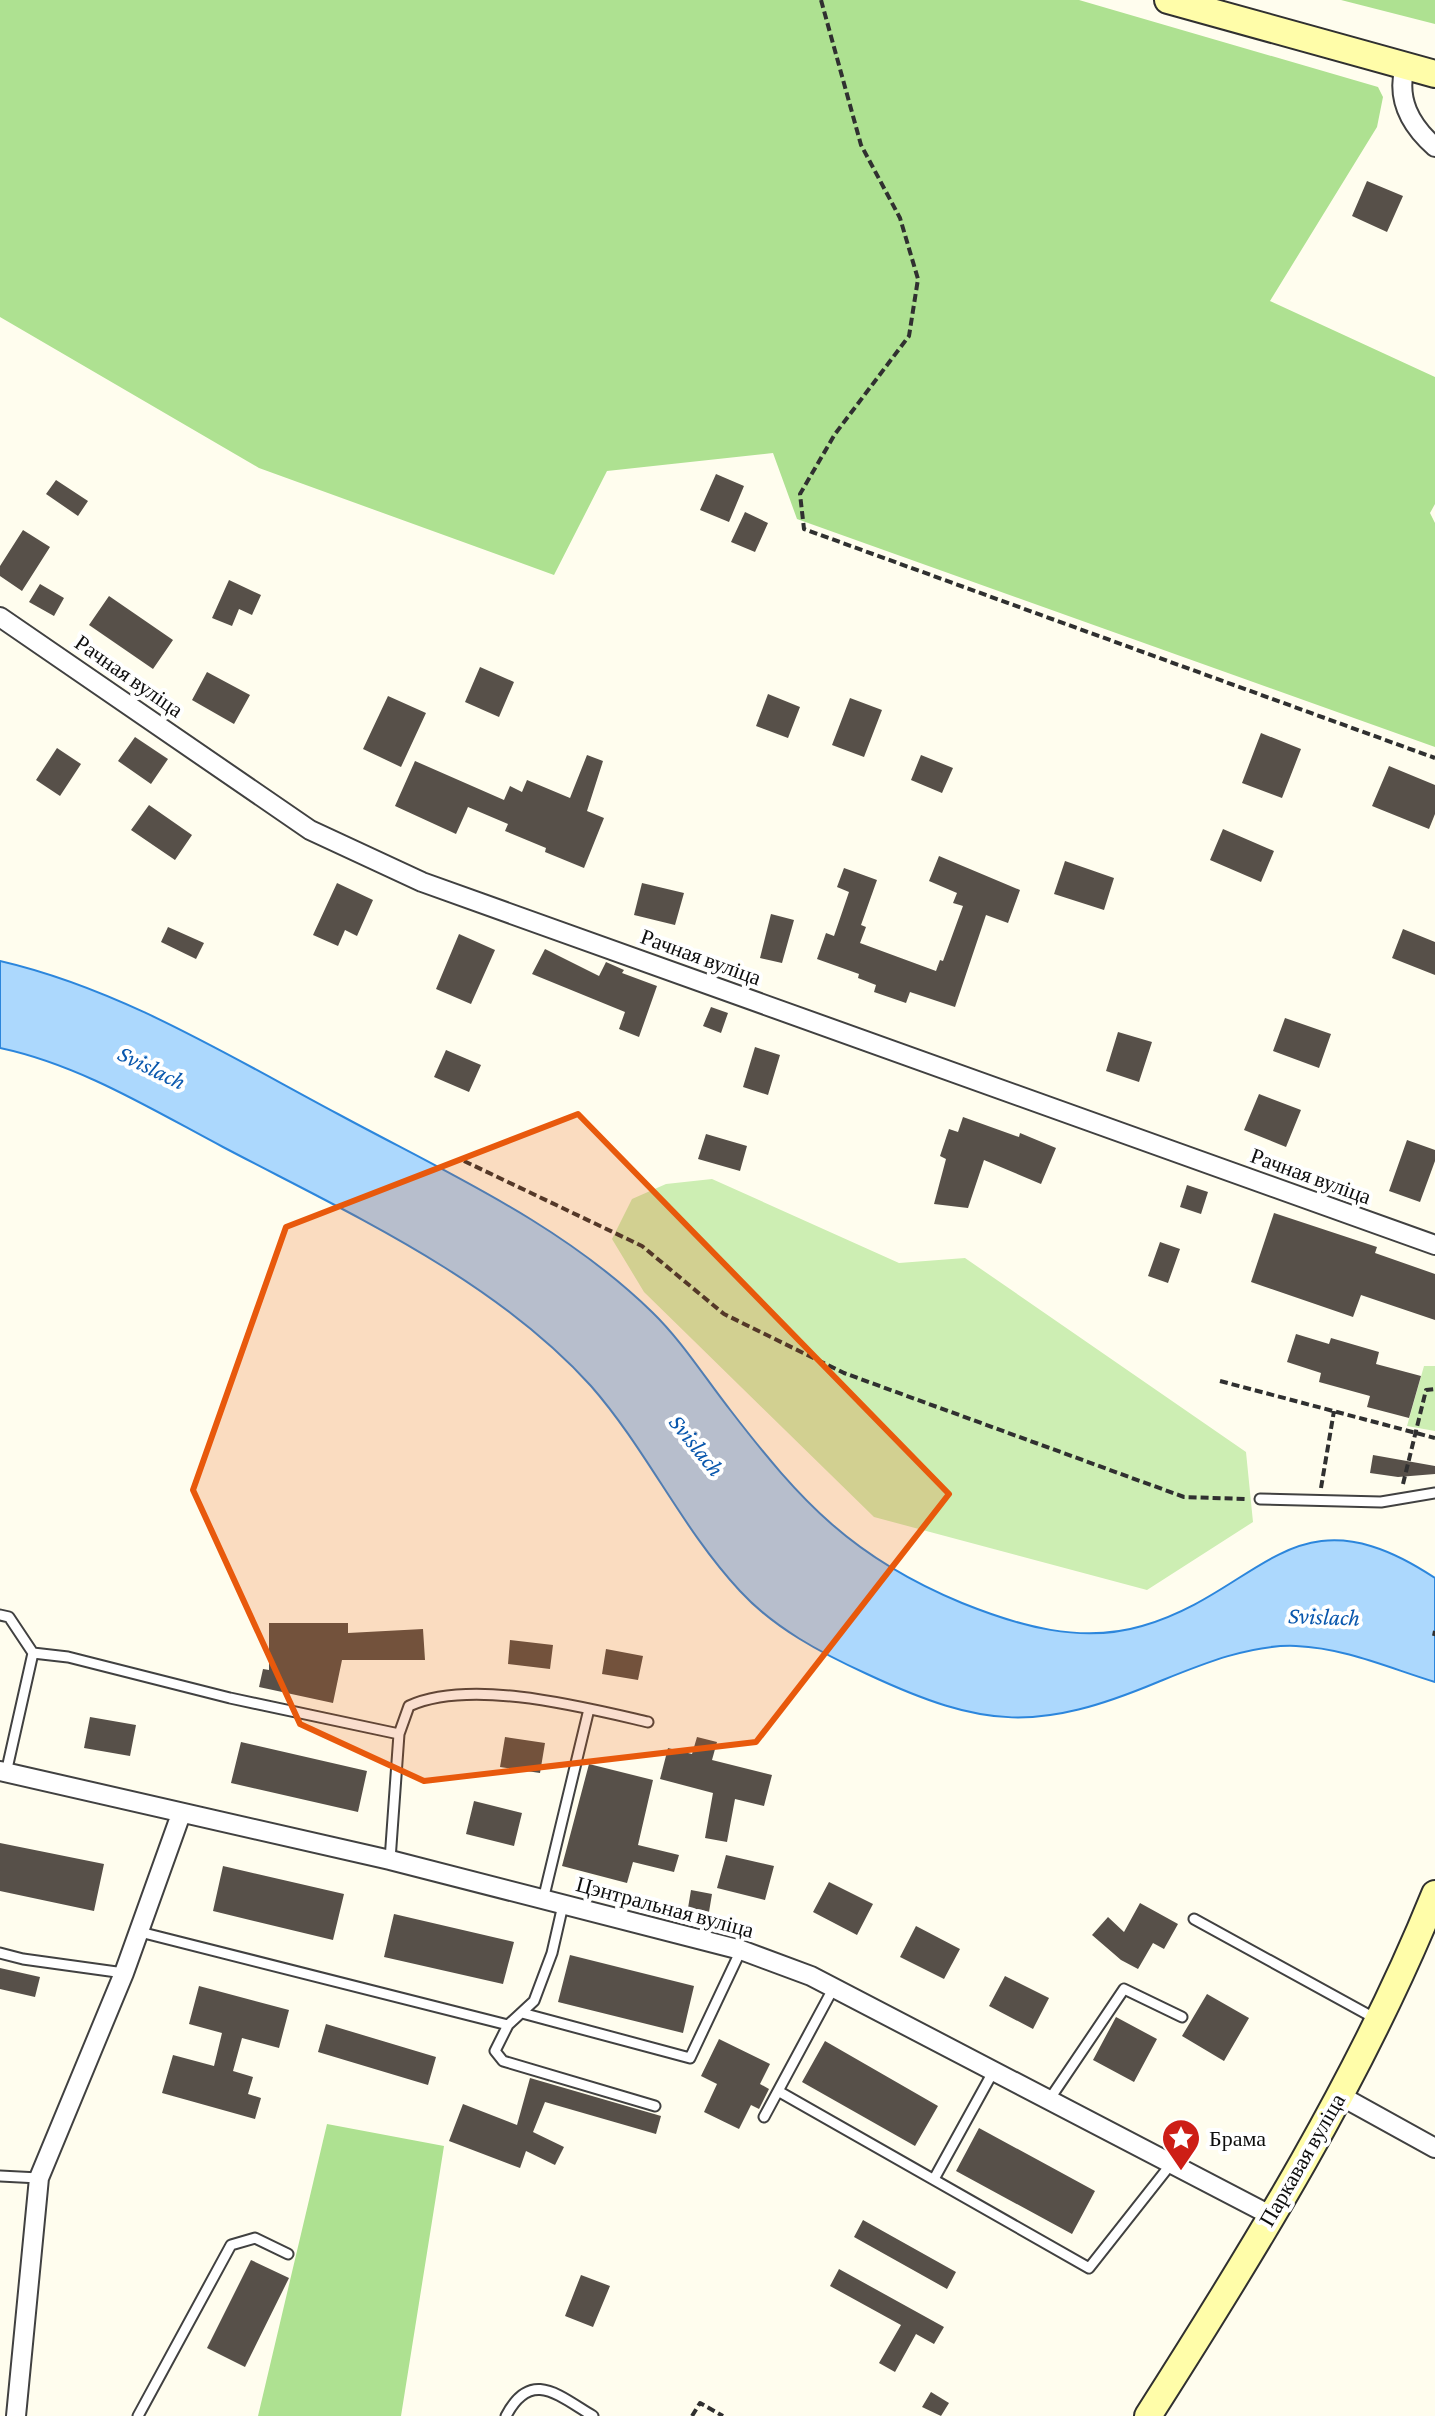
<svg xmlns="http://www.w3.org/2000/svg" width="1435" height="2416" font-family="'Crimson Pro',serif">
	<style>
		.green { fill: #cdeeb3 }
		.forest { fill: #aee191 }
		.water { fill: #acd8fd; stroke: #2c86dc; stroke-width: 2 }
		.building { fill: #575049 }
		.lines { fill: none; stroke-linecap: round; stroke-linejoin: round }
		.service-casing { stroke: #414141; stroke-width: 13 }
		.minor-casing { stroke: #414141; stroke-width: 22 }
		.secondary-casing { stroke: #303030; stroke-width: 30 }
		.path { stroke: #303030; stroke-width: 4; stroke-dasharray: 8 4; stroke-linecap: butt }
		.service { stroke: #fff; stroke-width: 9 }
		.minor { stroke: #fff; stroke-width: 18 }
		.secondary { stroke: #fffda9; stroke-width: 26 }
		.marked { fill: #e8590c; fill-opacity: 0.2; stroke: #e8590c; stroke-width: 6; stroke-linejoin: round }
		.labels { text-anchor: middle; dominant-baseline: central; stroke-width: 8; stroke-linejoin: round; paint-order: stroke }
		.street-label { font-size: 22px; fill: #0e0e0e; stroke: #fff }
		.poi-label { font-size: 22px; fill: #0e0e0e; stroke: #fff; text-anchor: start }
		.water-label { font-size: 24px; font-style: italic; fill: #0957ad; stroke: #fff }
	</style>
	<rect width="100%" height="100%" fill="#fffdee"/>
	<!-- green -->
	<path class="green" d="M712,1179L899,1263L965,1258L1246,1452L1253,1522L1147,1590L874,1517L644,1292L612,1239L632,1199L666,1184Z
		M1424,1366H1435V1431L1407,1426Z"/>
	<!-- forest -->
	<path class="forest" d="M0,0H1079L1378,87L1383,97L1377,127L1270,301L1435,377V504L1430,513L1435,523V747L797,519L773,453L607,471L554,575L259,468L0,317Z
		M1341,0H1435V24Z
		M327,2124L444,2146L401,2416H258Z"/>
	<!-- water -->
	<path class="water" d="M0,961C121,989 229,1056 338,1114C447,1173 562,1224 652,1312C682,1341 705,1378 731,1411C801,1502 853,1558 962,1603C1019,1626 1081,1644 1142,1626C1263,1591 1293,1484 1435,1578V1682C1389,1668 1345,1648 1296,1646C1250,1644 1200,1665 1158,1682C1038,1732 985,1729 867,1674C821,1653 774,1628 740,1591C682,1529 647,1450 591,1386C493,1278 350,1214 223,1147C151,1109 80,1065 0,1048Z"/>
	<!-- building -->
	<path class="building" d="M1367,181L1403,196L1387,232L1352,216Z
		M716,474L744,486L729,522L700,510Z
		M56,480L88,501L78,516L46,494Z
		M745,512L768,523L755,552L731,542Z
		M23,530L50,547L22,591L0,576V566Z
		M229,580L261,595L252,615L239,609L232,626L212,618Z
		M40,584L64,598L54,616L29,602Z
		M109,596L173,640L153,669L89,625Z
		M480,667L514,682L499,717L465,702Z
		M207,672L250,695L234,724L192,700Z
		M768,694L800,707L788,738L756,726Z
		M388,696L426,713L401,767L363,749Z
		M850,698L882,710L864,757L832,745Z
		M1261,733L1301,749L1282,798L1242,783Z
		M135,737L168,759L151,784L118,761Z
		M57,748L81,764L60,796L36,780Z
		M587,755L603,761L587,811L604,818L584,868L545,852L546,848L505,831L508,824L468,807L456,834L395,806L415,761L504,800L510,786L522,792L527,780L570,798Z
		M921,755L953,768L942,793L911,780Z
		M1389,766L1435,785V814L1429,829L1372,806Z
		M149,805L192,835L175,860L131,830Z
		M1223,829L1274,851L1261,882L1210,860Z
		M939,856L1020,890L1008,923L986,915L955,1007L910,992L906,1003L874,992L876,985L858,978L859,974L817,959L826,933L834,936L849,892L837,887L844,868L877,880L861,925L866,927L860,943L936,971L940,960L943,961L963,906L953,903L957,893L929,881Z
		M1065,861L1114,878L1104,910L1054,894Z
		M337,883L373,900L357,936L345,930L338,946L313,935Z
		M642,883L684,893L675,925L634,915Z
		M771,914L794,920L782,963L760,958Z
		M168,927L204,943L196,959L161,942Z
		M1403,929L1435,942V975L1392,958Z
		M459,934L495,950L471,1004L436,989Z
		M545,949L599,976L606,962L624,970L622,973L657,986L639,1037L619,1029L625,1012L532,974Z
		M711,1007L728,1013L721,1033L703,1026Z
		M1285,1018L1331,1034L1319,1068L1273,1051Z
		M1118,1032L1152,1042L1139,1082L1106,1071Z
		M755,1047L780,1055L768,1095L743,1087Z
		M446,1050L481,1065L469,1092L434,1077Z
		M1259,1094L1301,1110L1286,1147L1244,1130Z
		M963,1117L1019,1137L1020,1133L1056,1148L1041,1184L984,1160L968,1208L934,1204L946,1159L940,1156L949,1129L958,1132Z
		M706,1134L747,1146L740,1171L698,1159Z
		M1407,1140L1435,1150V1161L1420,1202L1389,1191Z
		M1187,1185L1208,1192L1201,1214L1180,1207Z
		M1274,1213L1377,1247L1375,1253L1435,1274V1320L1361,1295L1353,1317L1251,1282Z
		M1160,1242L1180,1249L1168,1283L1148,1276Z
		M1296,1334L1329,1344L1331,1338L1379,1352L1376,1364L1421,1376L1409,1418L1367,1407L1370,1396L1319,1382L1321,1373L1287,1362Z
		M1373,1455L1435,1466V1474L1398,1477L1370,1473Z
		M269,1623H348V1633L423,1629L425,1660H342L333,1703L259,1687L263,1669L269,1670Z
		M510,1640L553,1645L550,1669L508,1664Z
		M606,1649L643,1656L638,1680L602,1674Z
		M90,1717L136,1725L130,1756L84,1748Z
		M505,1737L545,1743L540,1773L500,1767Z
		M697,1737L717,1742L712,1760L772,1775L764,1806L735,1799L727,1842L705,1838L713,1793L660,1779L668,1748L692,1754Z
		M241,1742L367,1771L358,1812L231,1783Z
		M589,1764L653,1780L638,1845L679,1855L674,1872L633,1862L627,1883L562,1866Z
		M474,1801L522,1813L514,1846L466,1834Z
		M0,1843L104,1864L94,1911L0,1891Z
		M726,1855L774,1866L765,1900L717,1888Z
		M223,1866L344,1894L333,1940L213,1911Z
		M829,1882L873,1904L857,1935L813,1912Z
		M691,1890L712,1894L709,1912L688,1908Z
		M1140,1903L1178,1924L1164,1949L1153,1943L1138,1969L1121,1960L1092,1935L1108,1917L1124,1932Z
		M394,1914L514,1942L503,1984L384,1957Z
		M916,1926L960,1949L944,1979L900,1957Z
		M570,1955L694,1986L683,2033L558,2002Z
		M0,1968L40,1977L35,1997L0,1989Z
		M1005,1976L1049,1998L1033,2029L989,2006Z
		M199,1986L289,2010L279,2048L242,2038L233,2071L253,2077L248,2094L261,2098L255,2119L162,2093L173,2055L214,2066L222,2033L189,2024Z
		M1207,1994L1249,2018L1224,2061L1182,2036Z
		M1116,2017L1157,2039L1134,2082L1093,2060Z
		M326,2024L436,2057L428,2085L318,2052Z
		M719,2039L770,2064L760,2084L769,2089L759,2109L751,2105L739,2129L704,2112L717,2084L701,2076Z
		M825,2041L938,2106L915,2146L802,2082Z
		M530,2078L661,2116L656,2134L545,2102L533,2132L564,2147L555,2165L526,2151L520,2168L449,2141L463,2104L517,2125Z
		M979,2128L1095,2191L1072,2234L956,2171Z
		M863,2220L956,2272L947,2289L854,2237Z
		M251,2260L289,2278L245,2367L207,2348Z
		M839,2269L944,2327L934,2344L916,2334L895,2372L879,2363L901,2325L830,2286Z
		M581,2275L610,2286L593,2327L565,2316Z
		M931,2392L949,2403L941,2416L922,2407Z"/>
	<g class="lines">
		<defs>
			<path id="service" d="M1260,1499L1381,1502L1435,1493
				M0,1615L9,1617L33,1653L6,1773
				M33,1653L68,1657L230,1698L399,1734
				M390,1860L399,1734L409,1706C471,1678 583,1707 648,1722
				M543,1900L589,1709
				M563,1905L552,1953L534,2001L508,2025L495,2051L503,2061L655,2106
				M1194,1919L1376,2019
				M140,1932L508,2025
				M0,1953L23,1959L124,1973
				M522,2013L690,2058L741,1950
				M778,2091L1089,2268L1171,2164
				M1049,2100L1124,1989L1182,2017
				M764,2117L834,1987
				M0,2176L39,2178
				M934,2179L993,2072
				M138,2416L231,2245L255,2238L288,2254
				M506,2416C531,2368 559,2396 593,2416"/>
			<path id="minor" d="M1405,66C1396,99 1410,125 1435,147
				M0,617L310,830L422,882L1435,1245
				M0,1771L390,1860L741,1950L811,1976L1270,2215
				M1339,2095L1435,2148
				M16,2416L39,2178L124,1973L181,1814"/>
			<path id="secondary" d="M1168,0L1435,74
				M1148,2416C1254,2250 1361,2077 1435,1894"/>
		</defs>
		<!-- service casing -->
		<use href="#service" class="service-casing"/>
		<!-- minor casing -->
		<use href="#minor" class="minor-casing"/>
		<!-- secondary casing -->
		<use href="#secondary" class="secondary-casing"/>
		<!-- path -->
		<path class="path" d="M821,0L861,145L900,218L918,279L909,336L835,434L800,494L804,529L1435,758
			M464,1161L642,1246L724,1314L844,1373L1184,1497L1246,1499
			M1220,1381L1435,1438
			M1403,1484L1426,1390L1435,1389
			M1321,1488L1334,1411
			M1434,1636L1435,1631
			M692,2416L700,2403L723,2416"/>
		<!-- service -->
		<use href="#service" class="service"/>
		<!-- minor -->
		<use href="#minor" class="minor"/>
		<!-- secondary -->
		<use href="#secondary" class="secondary"/>
	</g>
	<!-- marked area -->
	<path class="marked" d="M578,1114L949,1494L756,1742L424,1781L300,1724L193,1490L286,1227Z"/>
	<!-- icons -->
	<defs>
		<symbol id="sight-pin" viewBox="-11 -11 22 30"><path d="M0 17L-7.5 6A9.5 9.5 0 1 1 7.5 6Z" fill="#cd1e16" stroke="#fff"/><path d="M0-6L1.8-2.2L6-1.7L2.9 1.2L3.7 5.4L0 3.3L-3.7 5.4L-2.9 1.2L-6-1.7L-1.8-2.2Z" fill="#fff"/></symbol>
	</defs>
	<g fill-rule="evenodd">
		<use href="#sight-pin" x="1159" y="2116" width="44" height="60"/>
	</g>
	<g class="labels">
		<!-- street labels -->
		<g class="street-label">
			<text transform="translate(129 676) rotate(35)">Рачная вуліца</text>
			<text transform="translate(701 957) rotate(20)">Рачная вуліца</text>
			<text transform="translate(1311 1176) rotate(20)">Рачная вуліца</text>
			<text transform="translate(665 1907) rotate(15)">Цэнтральная вуліца</text>
			<text transform="translate(1302 2160) rotate(-60)">Паркавая вуліца</text>
		</g>
		<!-- poi labels -->
		<g class="poi-label">
			<text x="1209" y="2138">Брама</text>
		</g>
		<!-- water labels -->
		<g class="water-label">
			<text transform="translate(152 1067) rotate(26)">Svislach</text>
			<text transform="translate(697 1445) rotate(51)">Svislach</text>
			<text transform="translate(1324 1616) rotate(2)">Svislach</text>
		</g>
	</g>
</svg>
